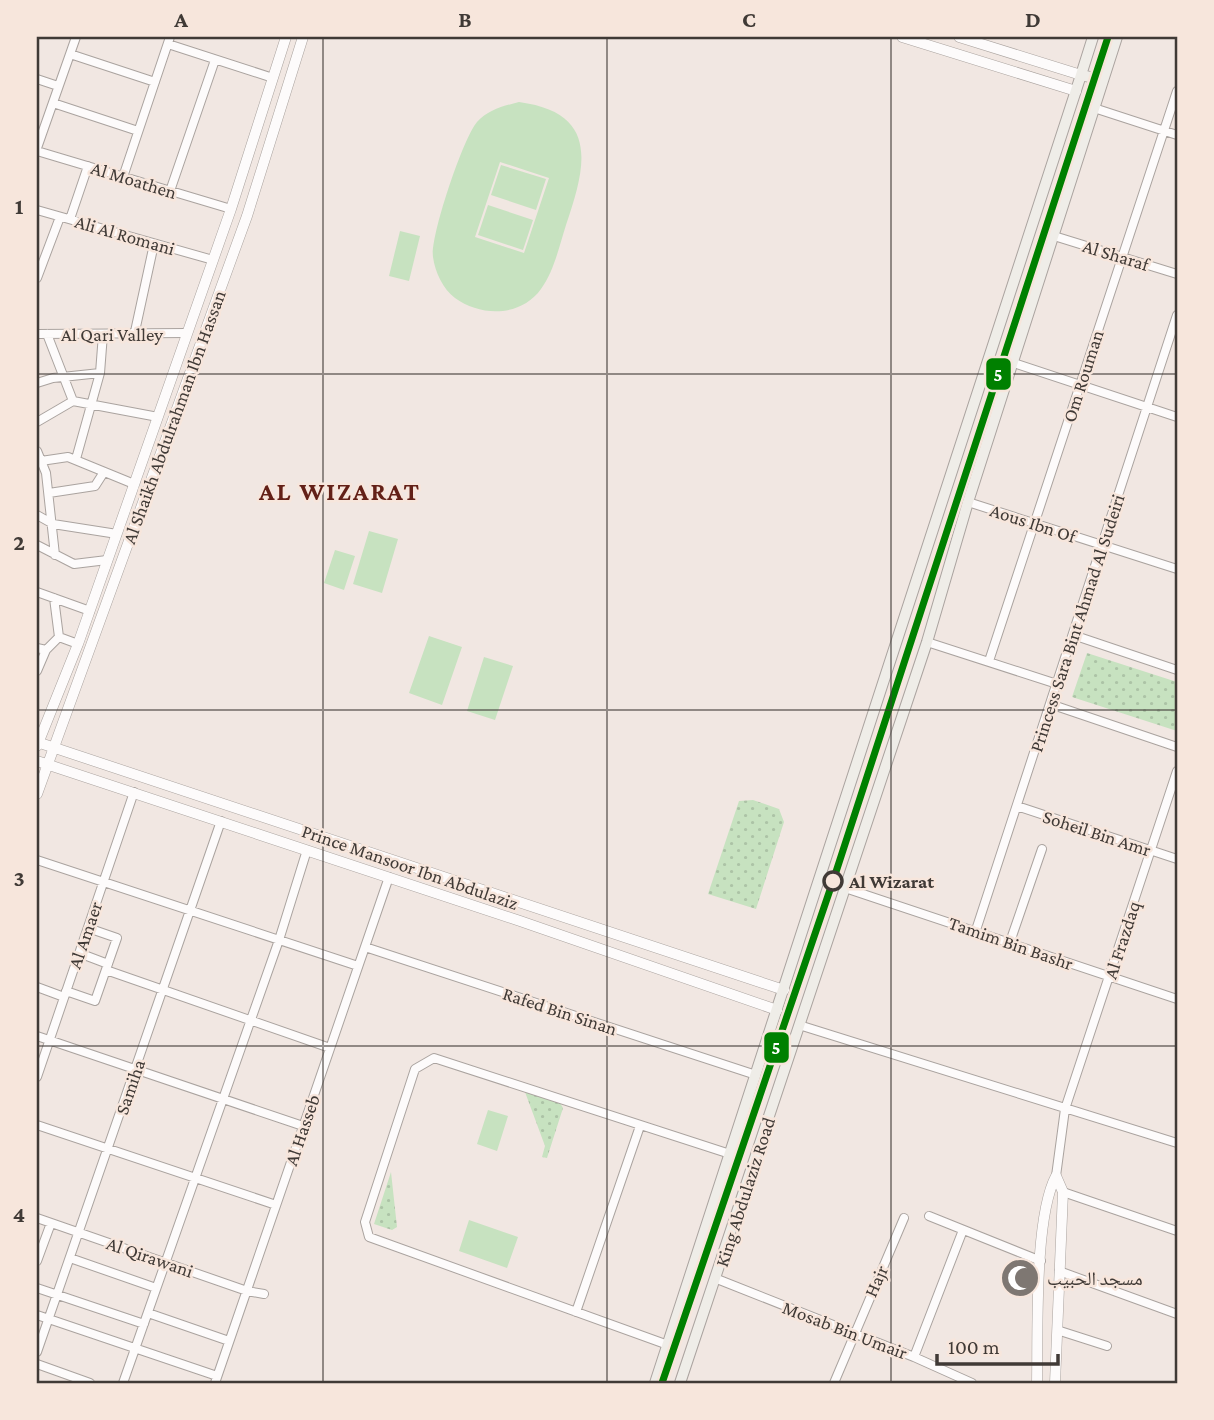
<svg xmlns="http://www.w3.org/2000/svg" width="1214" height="1420" font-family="'Crimson Pro','Noto Naskh Arabic',serif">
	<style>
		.park { fill: url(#park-dots) }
		.pitch { fill: #c7e2c0; fill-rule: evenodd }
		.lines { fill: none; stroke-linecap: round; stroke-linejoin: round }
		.minor-casing { stroke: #aaa39f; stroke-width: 10 }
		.tertiary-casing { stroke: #aaa39f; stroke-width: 11 }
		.secondary-casing { stroke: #aaa39f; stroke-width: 12 }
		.minor { stroke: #fdfbfb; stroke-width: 8 }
		.tertiary { stroke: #fdfbfb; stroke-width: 10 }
		.secondary { stroke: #efede8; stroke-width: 10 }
		.metro-1-casing { stroke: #f7e6dc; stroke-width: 12 }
		.metro-1 { stroke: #008000; stroke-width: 7 }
		.grid { fill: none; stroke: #403a36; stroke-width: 2; stroke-opacity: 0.55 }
		.stop-dot { fill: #f7e6dc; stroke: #403a36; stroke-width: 3.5 }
		.labels { text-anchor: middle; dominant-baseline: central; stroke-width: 5; stroke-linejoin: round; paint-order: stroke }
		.street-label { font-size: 19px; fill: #403a36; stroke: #f7e6dc }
		.stop-label { font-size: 19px; font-weight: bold; fill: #403a36; stroke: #f7e6dc; text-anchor: start }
		.poi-label { font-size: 19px; fill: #403a36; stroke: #f7e6dc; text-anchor: start }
		.district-label { font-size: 26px; font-weight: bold; letter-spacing: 2px; fill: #632017; stroke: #f7e6dc }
		.line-badge { stroke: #f7e6dc; stroke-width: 2.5 }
		.badge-label { font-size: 19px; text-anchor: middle; font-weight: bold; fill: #fff }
		.neatline { fill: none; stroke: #403a36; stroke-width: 2.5 }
		.grid-label { font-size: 23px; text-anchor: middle; font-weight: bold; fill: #403a36 }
	</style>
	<defs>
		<pattern id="park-dots" width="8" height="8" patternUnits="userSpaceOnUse" patternTransform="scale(1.75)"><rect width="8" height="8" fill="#c7e2c0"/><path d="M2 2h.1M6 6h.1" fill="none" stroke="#acc3a6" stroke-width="1.8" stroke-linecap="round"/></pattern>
	</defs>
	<rect width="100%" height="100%" fill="#f1e7e2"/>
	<!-- park -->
	<path class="park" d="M1087,653L1177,682V731L1072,697Z
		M753,800L779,809L784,822L756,909L708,894L739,801Z
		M525,1092L560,1103L563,1108L547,1158L542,1157L545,1146Z
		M391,1172L397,1227L392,1230L374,1224Z"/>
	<!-- pitch -->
	<path class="pitch" d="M519,102C600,113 586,166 566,225C559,247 554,271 541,289C521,317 481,317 455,298C443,289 435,272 433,257C430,237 463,138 477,122C488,110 503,106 519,102ZM500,162L549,178L524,253L475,237Z
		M501,165L546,179L536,210L491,195Z
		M488,205L533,220L523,250L478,235Z
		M400,231L420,236L409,281L389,276Z
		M369,531L398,539L382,593L353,584Z
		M335,550L355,556L344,590L324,583Z
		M429,636L462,647L442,705L409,693Z
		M484,657L513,666L495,720L467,711Z
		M488,1110L508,1116L497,1151L477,1144Z
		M469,1220L518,1237L507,1268L459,1251Z"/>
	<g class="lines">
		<defs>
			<path id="minor" d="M168,44L273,78
				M70,54L155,82
				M37,79L58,86
				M53,103L138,131
				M1094,108L1177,135
				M37,148L76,37
				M37,151L231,209
				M123,177L170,37
				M170,191L215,60
				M37,210L213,260
				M70,219L88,166
				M1054,236L1177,274
				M37,278L60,217
				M37,334L187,333
				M47,334L73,401
				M134,336L154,244
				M1014,363L1177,417
				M37,383L53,378L100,373
				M37,422L73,401L158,417
				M37,451L46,473L55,555
				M76,459L100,373L103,334
				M41,461L68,457L134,484
				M49,493L95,486L104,472
				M968,502L1177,569
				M37,515L53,524L117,534
				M37,545L74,564L107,560
				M37,592L90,611
				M1073,635L1177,670
				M59,637L78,644
				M927,642L1057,684
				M37,648L46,650L59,637L54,598
				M989,661L1177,91
				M37,671L46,650
				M1050,704L1177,747
				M1017,806L1177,859
				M37,860L358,966
				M845,888L1177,999
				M976,930L1177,315
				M1010,942L1042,849
				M365,947L756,1075
				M79,953L108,964
				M106,970L330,1048
				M37,987L64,997
				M66,991L95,1001L117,938L88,928
				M799,1025L1177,1143
				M37,1036L303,1126
				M37,1077L134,792
				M37,1125L276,1205
				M1056,1176L1065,1109L1177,771
				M1063,1192L1177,1231
				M929,1216L1041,1261
				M37,1218L247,1291L264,1294
				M70,1258L156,1288
				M37,1261L51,1223
				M1059,1271L1177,1314
				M717,1279L914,1357L972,1383
				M37,1288L144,1324
				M576,1312L640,1126
				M148,1313L229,1341
				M37,1315L217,1376
				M1057,1330L1107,1346
				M668,1345L369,1237L365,1222L415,1069L434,1058L730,1154
				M37,1352L221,821
				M914,1357L963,1230
				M37,1364L90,1383
				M123,1383L279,940L307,850
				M215,1383L389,877
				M834,1383L904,1218"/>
			<path id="tertiary" d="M902,37L1076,91
				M959,37L1081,75
				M37,742L784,990
				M37,746L78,644L231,209L286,37
				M37,761L520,921L777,1010
				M37,794L247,216L303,37
				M1037,1383C1038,1333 1034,1217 1056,1176
				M1055,1383L1063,1192L1056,1176"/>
			<path id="secondary" d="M1081,75L1093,37
				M655,1383L1081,75L1103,80
				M680,1383L927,642L968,502L1117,37"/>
		</defs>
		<!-- minor casing -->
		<use href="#minor" class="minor-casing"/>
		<!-- tertiary casing -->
		<use href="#tertiary" class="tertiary-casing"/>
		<!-- secondary casing -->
		<use href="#secondary" class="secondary-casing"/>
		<!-- minor -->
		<use href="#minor" class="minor"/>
		<!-- tertiary -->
		<use href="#tertiary" class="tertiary"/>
		<!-- secondary -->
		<use href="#secondary" class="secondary"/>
		<defs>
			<path id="metro-1" d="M662,1383L833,881L1108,37"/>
		</defs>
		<!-- metro-1 casing -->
		<use href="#metro-1" class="metro-1-casing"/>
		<!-- metro-1 -->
		<use href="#metro-1" class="metro-1"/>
	</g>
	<!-- grid -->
	<path class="grid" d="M323,37V1383M607,37V1383M891,37V1383M37,374H1177M37,710H1177M37,1046H1177"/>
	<!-- icons -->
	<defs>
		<symbol id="mosque-disc" viewBox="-11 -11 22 22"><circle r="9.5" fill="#7e7772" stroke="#f7e6dc"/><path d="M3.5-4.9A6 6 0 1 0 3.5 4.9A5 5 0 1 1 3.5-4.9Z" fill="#fff"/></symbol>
	</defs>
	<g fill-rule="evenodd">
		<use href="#mosque-disc" x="998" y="1256" width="44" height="44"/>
	</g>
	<!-- markers -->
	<circle class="stop-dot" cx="833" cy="881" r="9"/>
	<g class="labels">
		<!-- street labels -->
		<g class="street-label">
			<text transform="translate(134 180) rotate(17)">Al Moathen</text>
			<text transform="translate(125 235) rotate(16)">Ali Al Romani</text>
			<text transform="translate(1116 255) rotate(17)">Al Sharaf</text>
			<text x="112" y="334">Al Qari Valley</text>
			<text transform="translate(1083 376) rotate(-72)">Om Rouman</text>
			<text transform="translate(174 417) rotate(-70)">Al Shaikh Abdulrahman Ibn Hassan</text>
			<text transform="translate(1033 523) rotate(18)">Aous Ibn Of</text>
			<text transform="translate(1077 623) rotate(-72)">Princess Sara Bint Ahmad Al Sudeiri</text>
			<text transform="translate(1097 833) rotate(18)">Soheil Bin Amr</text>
			<text transform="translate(410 867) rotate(19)">Prince Mansoor Ibn Abdulaziz</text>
			<text transform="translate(85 935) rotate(-71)">Al Amaer</text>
			<text transform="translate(1122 940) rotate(-72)">Al Frazdaq</text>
			<text transform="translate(1011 943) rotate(19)">Tamim Bin Bashr</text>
			<text transform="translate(560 1011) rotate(18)">Rafed Bin Sinan</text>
			<text transform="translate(130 1087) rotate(-71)">Samiha</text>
			<text transform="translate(302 1130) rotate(-71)">Al Hasseb</text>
			<text transform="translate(745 1192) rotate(-72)">King Abdulaziz Road</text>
			<text transform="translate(150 1257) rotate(19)">Al Qirawani</text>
			<text transform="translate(876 1281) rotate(-66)">Hajr</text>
			<text transform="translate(845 1330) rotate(21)">Mosab Bin Umair</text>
		</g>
		<!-- stop labels -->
		<g class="stop-label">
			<text x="849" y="881">Al Wizarat</text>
		</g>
		<!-- poi labels -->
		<g class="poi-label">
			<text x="1047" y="1278">مسجد الحبيب</text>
		</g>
		<!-- district labels -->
		<g class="district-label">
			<text x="340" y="491">AL WIZARAT</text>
		</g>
	</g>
	<g class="line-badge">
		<rect x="985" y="357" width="27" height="34" rx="7" fill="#008000"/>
		<rect x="763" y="1031" width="27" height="33" rx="7" fill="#008000"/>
	</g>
	<g class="badge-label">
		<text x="998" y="381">5</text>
		<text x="776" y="1054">5</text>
	</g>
	<!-- border -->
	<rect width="1214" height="1420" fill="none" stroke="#f7e6dc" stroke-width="77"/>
	<!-- scale -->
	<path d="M937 1354v10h121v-10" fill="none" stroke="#403a36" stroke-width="3.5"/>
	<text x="948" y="1354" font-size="21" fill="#403a36" stroke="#f7e6dc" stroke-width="5" paint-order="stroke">100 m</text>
	<rect x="38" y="38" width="1138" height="1344" class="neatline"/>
	<g class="grid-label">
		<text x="181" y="27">A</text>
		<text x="465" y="27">B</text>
		<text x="749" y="27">C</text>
		<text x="1033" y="27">D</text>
		<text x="19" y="214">1</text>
		<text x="19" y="550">2</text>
		<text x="19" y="886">3</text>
		<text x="19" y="1222">4</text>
	</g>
</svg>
